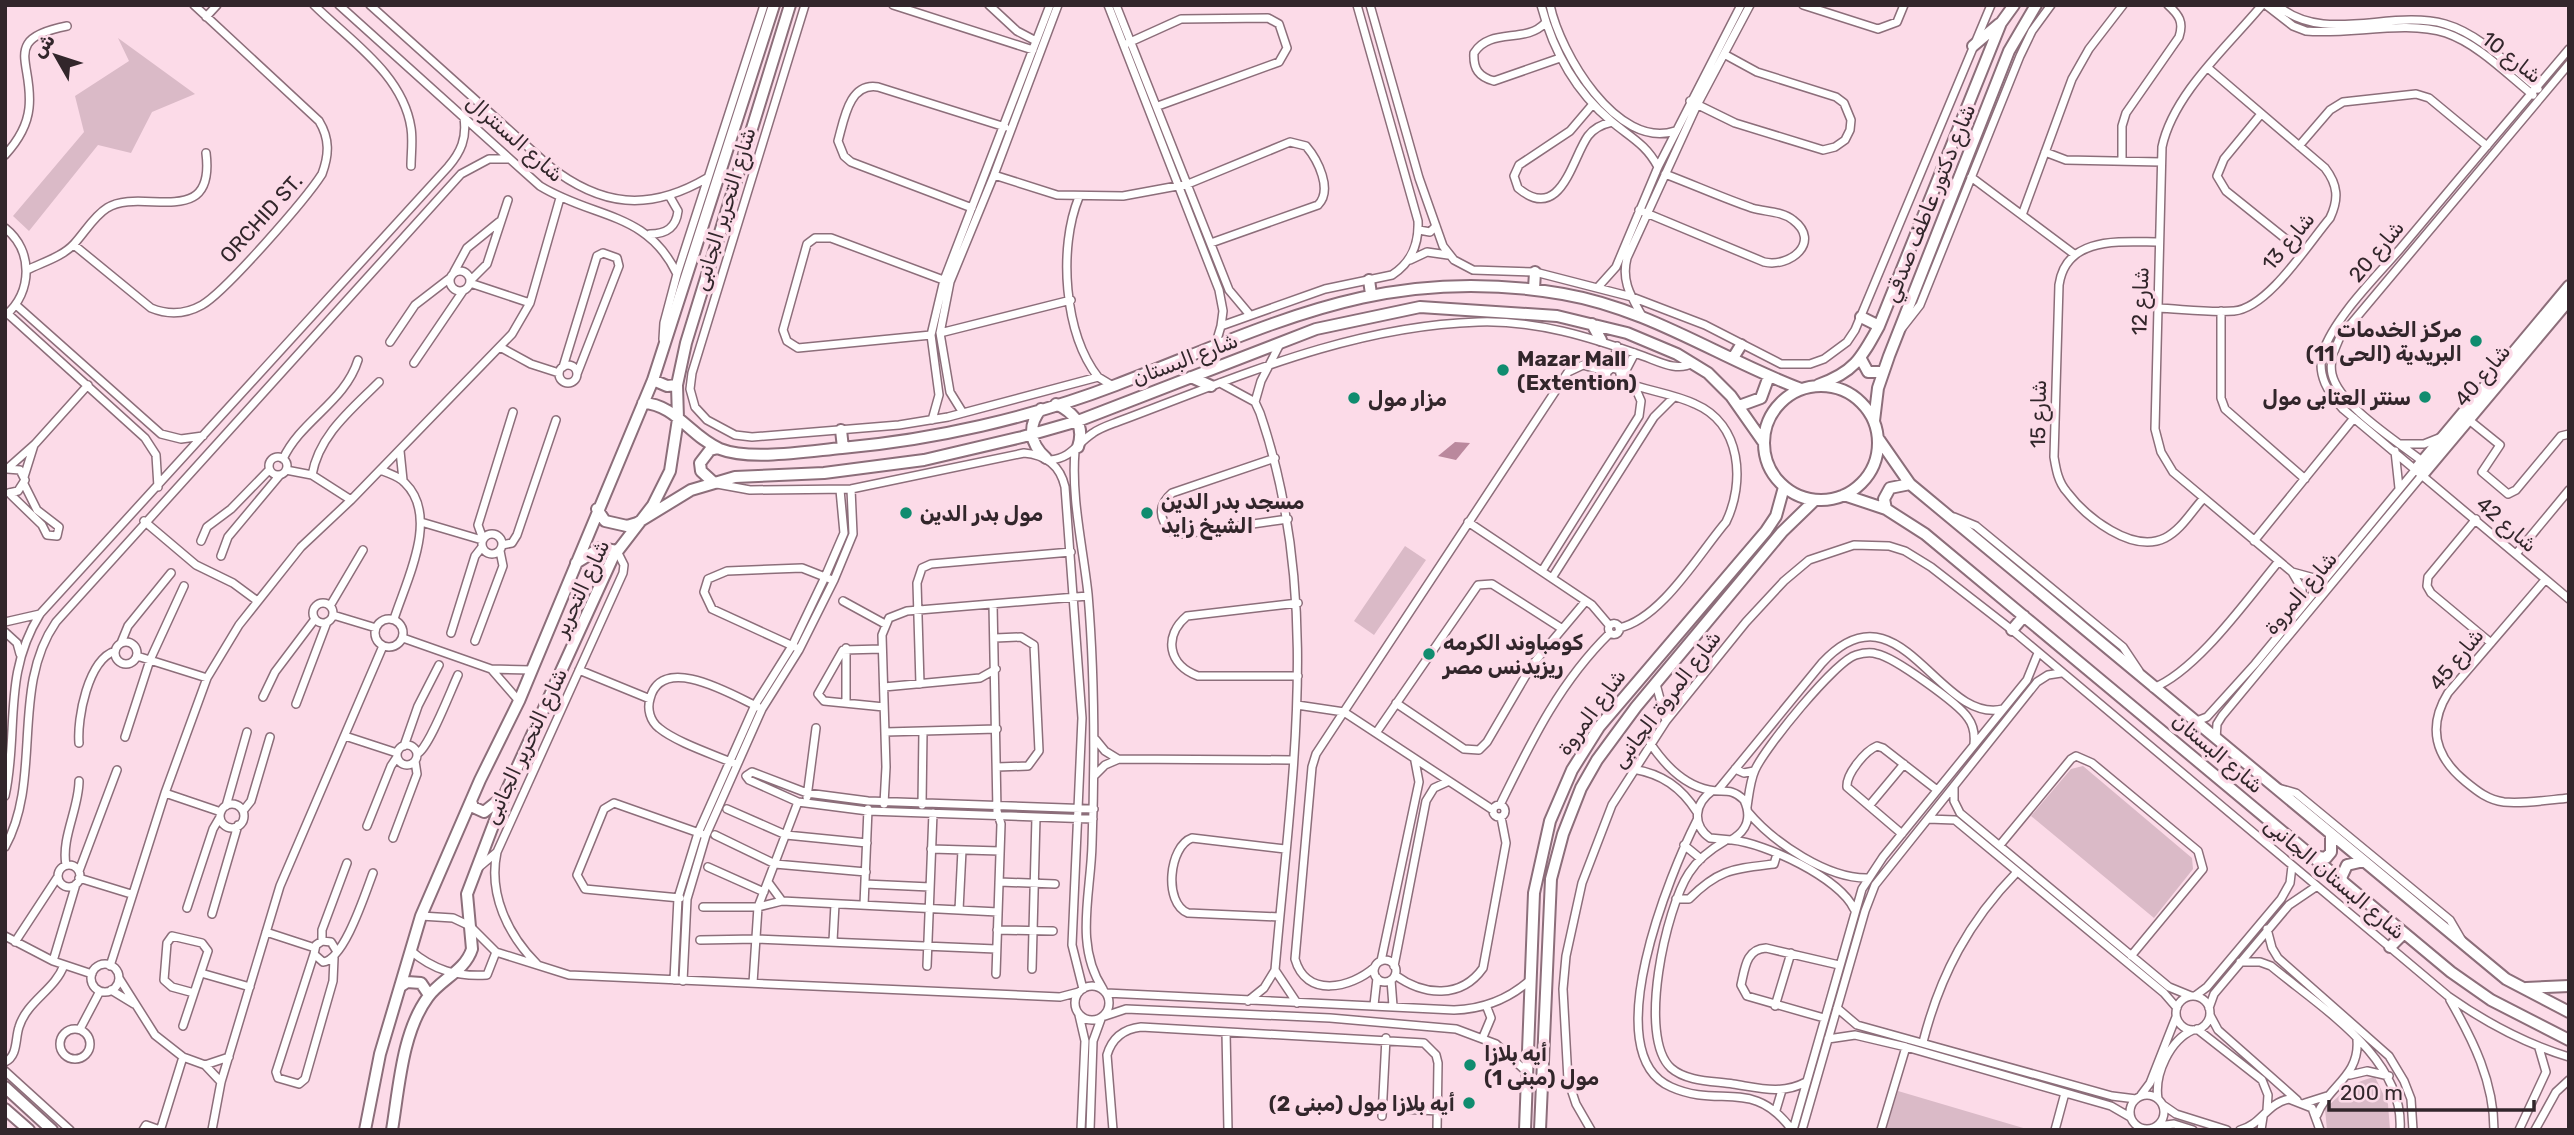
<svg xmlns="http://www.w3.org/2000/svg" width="2574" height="1135" font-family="Rubik,Vazirmatn,sans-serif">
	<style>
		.green { fill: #dabac7 }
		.water { fill: #ba889d }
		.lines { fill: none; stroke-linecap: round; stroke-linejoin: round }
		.street-casing { stroke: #8c6e7a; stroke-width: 10 }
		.secondary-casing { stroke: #8c6e7a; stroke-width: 14 }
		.street { stroke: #fff; stroke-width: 7 }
		.secondary { stroke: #fff; stroke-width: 10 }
		.poi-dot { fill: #108c6f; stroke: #fcdbe8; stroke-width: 2.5 }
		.labels { text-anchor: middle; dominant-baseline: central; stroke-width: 7; stroke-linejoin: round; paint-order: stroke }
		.street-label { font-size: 21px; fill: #32262b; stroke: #fcdbe8 }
		.poi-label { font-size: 21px; font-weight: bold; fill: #32262b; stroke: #fcdbe8; text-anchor: start }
	</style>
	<rect width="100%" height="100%" fill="#fcdbe8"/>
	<!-- green -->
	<path class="green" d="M118,38L195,94L152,112L131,153L98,145L29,231L13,216L84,132L75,96L129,61Z
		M1405,546L1426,560L1374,635L1354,621Z
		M2083,766L2192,858L2193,869L2154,918L2031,816L2071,769Z
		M2375,1077L2388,1104L2390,1130H2327L2325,1109C2341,1094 2353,1081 2375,1077Z
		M1898,1091L2030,1130H1886Z"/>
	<!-- water -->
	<path class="water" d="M1455,442L1470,443L1456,460L1438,456Z"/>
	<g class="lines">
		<defs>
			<path id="street" d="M314,5C349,40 403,74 411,128C413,140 411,154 411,166
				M339,5L540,186C594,219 647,211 677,274
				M370,5L548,165C601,207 649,212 707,178
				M805,5L692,373L690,389L695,407L707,420L735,435L752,437L899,425L948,417L1098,377L1113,386
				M893,5L1033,50
				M989,5L1017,31L1036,41
				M1108,5L1219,290L1223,311L1221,326
				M1116,5L1229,290L1250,315
				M1370,5L1419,178L1443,246L1454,260L1473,270L1535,272L1632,297L1705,325L1781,364H1810L1824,359L1847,342L1855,330L1991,5
				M1541,5C1553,50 1575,91 1611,121C1630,137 1646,144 1658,167
				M1550,5C1560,53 1617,150 1675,131
				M1803,5L1878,29L1897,22L1904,5
				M2262,5C2228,46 2173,94 2162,147L2155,429L2161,452L2173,472L2292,572L2302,589V604
				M2266,5L2293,26L2306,31C2350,35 2405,20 2446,33C2478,44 2507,74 2533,95
				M2277,5C2323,45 2390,9 2445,24C2480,34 2510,66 2538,89
				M206,17L217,5
				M1545,23C1526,44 1490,27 1474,53C1473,69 1479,77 1494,81L1560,58
				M1128,43L1181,19L1268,18L1279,24L1287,48L1279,62L1158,106
				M2569,49C2512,116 2456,182 2400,249C2376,277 2334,318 2323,352C2316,375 2329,394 2343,409L2569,599
				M1690,101L1735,123L1823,150L1835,147L1845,140L1850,130L1851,120L1844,103L1836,97L1757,72L1724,54
				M1593,104L1570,131L1519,165L1514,176L1518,188C1561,224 1572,158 1588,136C1594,128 1603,124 1612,122
				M2261,114L2224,159L2217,176L2226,191L2302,252
				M2299,146L2330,110L2343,102L2416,94L2429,98L2487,146
				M2045,152L2066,160L2161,162
				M5,155C17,142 27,127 29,108C34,62 0,39 67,26
				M2122,161V126L2126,113L2179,37C2184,22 2179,15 2168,5
				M994,175L1057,195L1123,196L1188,184L1290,142L1306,146C1318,160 1333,190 1318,205L1211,243
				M1971,177L2074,254
				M1079,197C1058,248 1064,333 1098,377
				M972,208L851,162L844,156L838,141C844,120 849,82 878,87L1005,127
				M1639,210L1764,262C1790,268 1822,242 1793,220C1782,211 1765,212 1752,208C1723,198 1694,185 1665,174
				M2022,215L2072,79L2089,49L2123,5
				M5,228C34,251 32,292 6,315
				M1419,230L1430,232L1436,226
				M650,234C666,234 676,228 678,211L670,197
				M2159,242C2122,242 2066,235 2059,285L2054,457C2056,469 2058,482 2067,492C2086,517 2132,554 2165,538C2181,530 2191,512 2203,499
				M74,245L151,308C168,315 186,314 202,305C226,291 306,199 322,174C329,155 330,139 319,121L194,5
				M1410,260L1427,252L1448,255
				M27,270C43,262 62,257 74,244C85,232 94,216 107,208C140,186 216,232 206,153
				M450 281a10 10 0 1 1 20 0a10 10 0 1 1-20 0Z
				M454,272L467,248L499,222
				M470,281L487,264L508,200
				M470,283L530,303
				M1599,286L1616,267L1658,167L1741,5
				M16,305L161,434L181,439L203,436
				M2157,308C2182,309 2209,313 2234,311C2268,308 2308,244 2330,218C2339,199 2338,185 2325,168L2208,68
				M2221,311V398L2225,409L2305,479
				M8,314L145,438L156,455L158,487
				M1642,316C1631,296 1621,281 1627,258L1697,105L1750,5
				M1902,328L1920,305L2020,56L2032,31L2051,5
				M940,333L1071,300
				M931,335L798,348L787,341L783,330L807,244L815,238H831L946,281
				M663,339L664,323L677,274L764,5
				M390,342L415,305L450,278
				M1216,343L1221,326L1325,289L1392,275C1412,262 1419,244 1418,221L1357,5
				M500,347L531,364L559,373
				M414,363L463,291
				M559 374a9 9 0 1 1 18 0a9 9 0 1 1-18 0Z
				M563,367L597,256L603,253L617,258L619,266L577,374
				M1612,368L1617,346
				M1623,376L1635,353
				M1220,383L1255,402L1260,413C1323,597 1291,781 1275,970L1264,988L1248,1001
				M1255,402L1261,381L1281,342
				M963,413L950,392L940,333L950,282L994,175L1058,5
				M932,420L939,395L931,335L944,280L1050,5
				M2469,420L2500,445L2482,472L2508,494L2516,490L2561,436L2569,434
				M2400,444H2424L2439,438
				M400,451L403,480
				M1075,451C1071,498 1083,547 1088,594C1095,678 1095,761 1092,844C1091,894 1074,945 1103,989
				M2395,451L2399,488
				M269 466a9 9 0 1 1 18 0a9 9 0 1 1-18 0Z
				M1275,458L1172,493C1158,505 1158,519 1172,532L1183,534L1288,519
				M283,459C301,420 345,402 358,360
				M1050,460C1072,458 1076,444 1093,433C1100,428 1109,425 1117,422C1235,378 1350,326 1478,322C1536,320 1590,337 1643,356C1660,362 1677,372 1693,363
				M2426,464C2400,443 2339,406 2332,374C2329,360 2335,349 2340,337L2569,64
				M8,468L35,444L88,385
				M7,469L20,470L25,480L18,491L9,493
				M286,470L312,475L351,500
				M381,470C389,474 399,476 405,483C440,517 406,581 394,619
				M312,475C319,435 351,410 379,382
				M24,477L34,445
				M717,484L750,490L851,489L1024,453C1046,455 1060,465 1065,487L1082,718L1072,945L1083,989
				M9,493L42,525L47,535L57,536L59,527L37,510L24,484
				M1954,517L1976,526L2123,647L2139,671
				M2476,519L2428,577L2427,586L2431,593L2491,643
				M144,521L196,565L233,583L256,600
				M421,522L482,540
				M1468,522L1592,605L1609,625
				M482 544a10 10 0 1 1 20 0a10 10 0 1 1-20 0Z
				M483,539L478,525L513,412
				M201,541L207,527L231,509L269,470
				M2254,541L2354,418
				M502,545L512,543L517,535L556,420
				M2516,554L2569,490
				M221,556L228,537L279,476
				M1542,571L1639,416L1641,401L1635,387
				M2292,572L2314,578L2327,575
				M1552,578L1654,417L1673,398
				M2545,580L2448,693C2427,727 2435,757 2466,782C2477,791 2488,800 2504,802C2524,804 2548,800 2569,798
				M843,601L885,624
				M1298,603L1187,616C1163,636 1168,665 1198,676H1298
				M313 613a10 10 0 1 1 20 0a10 10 0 1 1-20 0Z
				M993,604L997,811L1001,824L996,974
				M330,606L363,550
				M333,615L376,628
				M375 633a14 14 0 1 1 28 0a14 14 0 1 1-28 0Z
				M5,622L40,614
				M1608.5 629a5.5 5.5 0 1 1 11 0a5.5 5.5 0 1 1-11 0Z
				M1619,628C1661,619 1698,555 1726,522C1745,483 1742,424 1695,404C1672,393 1646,391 1622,381L1611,385L1606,379L1607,372L1612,368L1619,370L1622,381
				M5,632L17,643L20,654
				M451,633L475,556L482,547
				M403,638L491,669L531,670
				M995,638L1021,637L1034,645L1039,751L1028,766L997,767
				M475,641L503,566L500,551
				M115 653a11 11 0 1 1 22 0a11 11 0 1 1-22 0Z
				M121,643L128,626L171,573
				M795,647L712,609L704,592L708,579L727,571L802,568L830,579
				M882,649L843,650L818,694L824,701L884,707
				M137,656L207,678
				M492,670L519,701
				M579,670L650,699
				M920,684L917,583L922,568L931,564L1071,552
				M1656,684L1666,721
				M884,687L980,678L996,669
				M2153,688C2197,671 2248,598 2279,561
				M263,697L275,672L315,619
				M846,703V648
				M1396,703L1464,749L1479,750L1487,742L1532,665L1585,602
				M296,704L327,622
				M1297,705L1344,712L1493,810
				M2194,722L2207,717L2255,664L2416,469
				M885,732L997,729
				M1376,733L1478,585L1492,584L1561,628
				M345,736L397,753
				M125,737L150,660L184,586
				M2216,739L2217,724L2222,716L2423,474
				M1096,740L1105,751L1118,759
				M79,743C77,718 88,660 115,651
				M1650,743C1664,764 1684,785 1709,790C1723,793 1731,787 1744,800C1752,817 1747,831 1731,840L1710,838C1692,825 1694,804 1712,791
				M397 755a10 10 0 1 1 20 0a10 10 0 1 1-20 0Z
				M404,746L418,706L439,665
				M417,754C429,748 450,692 458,675
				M733,763C712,754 676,742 659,728C650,721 647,709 650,699C661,652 733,695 758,707
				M1633,769C1662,774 1681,787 1697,812
				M1735,769L1744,773L1754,771
				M1095,775L1105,765L1119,759L1292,760
				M1954,786V801L1960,813L2169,987L2191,996
				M2278,788L2296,793L2450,920L2464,944
				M1718,790L1822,663C1900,579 1938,725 2003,709
				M165,793L221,812
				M5,796C19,732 2,675 40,614L448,167C461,152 467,138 464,118
				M807,797L816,728
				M884,804L886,767L882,635L889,618L907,611L1088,596
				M220 816a12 12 0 1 1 24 0a12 12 0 1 1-24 0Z
				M922,805L923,731
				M1500,805C1531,742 1559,683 1610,633
				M1493 811a6 6 0 1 1 12 0a6 6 0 1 1-12 0Z
				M226,806L247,732
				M1869,806L1904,764
				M1747,807C1749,794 1750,781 1755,770C1764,749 1835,661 1856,655C1863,653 1871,652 1877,654C1894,657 1959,704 1968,718C1974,726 1975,734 1974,744
				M727,809L786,835L867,843
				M243,811L251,801L270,737
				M1748,812C1774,843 1828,879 1868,878
				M1093,819L868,811L798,802L749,780L746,776L752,772L807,793L868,801L1094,809
				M1928,819L1955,820L2164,993L2177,1008
				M1697,820C1671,871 1595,1054 1671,1087C1720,1109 1753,1077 1792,1130
				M367,826L391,766L397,757
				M1902,834L1847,787C1846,774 1865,751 1877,746L1883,748L1937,790
				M715,835L775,864L866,872
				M393,838L417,774L415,761
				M1732,840C1765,843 1840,878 1854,909
				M1725,841C1711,849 1698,859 1689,873C1666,908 1637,1037 1671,1068C1687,1082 1714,1081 1733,1084C1759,1088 1782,1095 1806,1082
				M1684,845L1701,859
				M2000,845L2071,759L2076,756L2092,763L2198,851L2203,869L2131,956
				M5,847C43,778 10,688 56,622L461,174L489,159H509
				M931,849L1000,851
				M497,852C488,894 508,935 537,964
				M58 876a11 11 0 1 1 22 0a11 11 0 1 1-22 0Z
				M66,865C61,838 79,808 79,781
				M708,867L764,892
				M478,868L497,852L623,573L624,565L617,551
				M79,871L117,770
				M79,878L131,894
				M768,882L782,901
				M999,882L1055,884
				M865,884L930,887
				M680,898L585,889L577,875L604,809L614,803L702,834
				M1676,899H1689C1719,869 1733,869 1774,864L1777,854
				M864,905L868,809
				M703,907H758L782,901L998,912
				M187,908L213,829L220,817
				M959,910L962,850
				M212,914L238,825
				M421,916L453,918L470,926L496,952L569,975L1060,997L1079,992
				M1279,917L1188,913C1163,903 1169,846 1192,838L1285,849
				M2267,929L2272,948L2278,958L2389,1056L2404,1081L2411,1099L2413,1130
				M997,930L1053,931
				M266,932L315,948
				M5,936L53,961L92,974
				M700,940L757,939L996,949
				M322,941V930L347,863
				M833,941L835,904
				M15,942L57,878
				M336,950L331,942L322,941L316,945L314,954L323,962C344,960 365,894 373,873
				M410,950C433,970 457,977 487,975L496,952
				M314,954L276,1072L278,1078L299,1084L305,1079L333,981L334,958
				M1374 971a11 11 0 1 1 22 0a11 11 0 1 1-22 0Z
				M53,961L76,884
				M1381,961L1419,782L1415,761
				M2240,962H2260L2271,966C2320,1007 2405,1058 2400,1130
				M91 978a14 14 0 1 1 28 0a14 14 0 1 1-28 0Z
				M110,966L165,793L207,678L239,625L301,547L351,500L512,334L530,303L560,198
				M927,966L933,813
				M1394,966L1426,801L1434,788L1447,782
				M1375,967C1350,989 1306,998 1295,959L1312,767L1316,754L1568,372L1583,365L1607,372
				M1032,969L1036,817
				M1275,970L1297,1003
				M201,973L250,987
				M1395,975C1424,996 1461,999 1483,968L1506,843L1501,817
				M119,978L155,1035L183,1057L205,1065L221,1082
				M674,980L678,898L698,833L755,705L792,646L825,577L844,533L840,490
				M1391,980L1393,1006
				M683,981L687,899L706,835L762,709L799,650L834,580L853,534L851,489
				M753,983L758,907L798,802
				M1075 1003a17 17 0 1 1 34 0a17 17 0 1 1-34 0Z
				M111,990L134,1004
				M1106,993L1454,1010C1483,1009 1507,1000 1529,981
				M2195,996L2207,987L2281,899L2290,883L2292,866
				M2176 1013a17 17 0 1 1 34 0a17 17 0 1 1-34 0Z
				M2450,1000C2473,1040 2494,1082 2494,1130
				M1374,1005L1377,978
				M1775,1006L1791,953
				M1837,1008L1857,1025L2112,1096L2136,1099
				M2209,1008L2214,994L2289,905L2317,886
				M1079,1015L1085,1041L1081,1130
				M2210,1015L2218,1030L2297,1100
				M1105,1016L1126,1009L1330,1018L1456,1029L1496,1044L1528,1073
				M1824,1018L1747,996L1741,985C1745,968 1746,949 1766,948L1839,965
				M183,1026L194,993L172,987L164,980L167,943L172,936L202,943L208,951L194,993
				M60 1044a15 15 0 1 1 30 0a15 15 0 1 1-30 0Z
				M80,1029L100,991
				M2197,1029L2262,1080L2268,1095L2267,1110
				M1226,1032L1228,1130
				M1483,1037L1491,1018L1486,1005
				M1828,1039L1855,1035L1906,1047L2111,1106L2130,1117
				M1923,1042C1940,975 1969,921 2017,872
				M5,1062C18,1056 15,1039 19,1027C27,1001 55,990 64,965
				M205,1065L229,1057
				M5,1071L70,1130
				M2350,1075L2367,1071L2389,1076
				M2130 1112a17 17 0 1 1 34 0a17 17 0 1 1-34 0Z
				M2141,1095L2150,1083L2176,1017
				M2158,1099C2154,1074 2170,1040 2193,1030
				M2305,1103L2327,1096
				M2163,1105L2176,1114L2227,1130
				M1402,1109L1438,1111
				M1776,1110L1782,1090
				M2317,1115C2328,1086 2360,1076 2357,1040
				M1382,1116L1386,1038
				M2158,1126L2174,1124L2193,1130
				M161,1128L183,1057
				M143,1130L146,1125L160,1130
				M212,1130L221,1082L280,886L383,646
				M1090,1130L1093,1041L1101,1019
				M1113,1130L1107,1055C1112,1038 1123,1029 1141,1027L1424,1043L1436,1055L1438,1063L1437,1130
				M1591,1130L1576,1104L1568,1080L1563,989L1566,956L1582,883L1612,805L1666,721L1746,622L1784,581L1809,560L1854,545L1889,546L1905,551L1931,567L2012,630L2448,996C2485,1022 2526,1044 2569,1057
				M1793,1130L1862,889L1883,857L2027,680L2038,653
				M1802,1130L1865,911L1875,885L2037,682L2048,675L2061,673
				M1881,1130L1906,1047
				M2055,1130L2065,1093
				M2240,1130C2261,1125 2267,1103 2289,1099L2312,1108L2320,1130
				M2261,1130L2263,1117
				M2519,1130L2546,1072L2539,1048
				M2535,1130L2556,1092L2569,1080"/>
			<path id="secondary" d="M1973,46L1999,24
				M1369,280L1371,294
				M1534,289L1535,272
				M1861,317L1879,326
				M1592,324L1601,340
				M1733,358L1741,345
				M1861,359L1868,372H1883
				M1191,377L1211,386
				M653,380L667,386L677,385
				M1818,385C1854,372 1861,359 1879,326L2001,23L2014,5
				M1764 443a57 57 0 1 1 114 0a57 57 0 1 1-114 0Z
				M643,403C675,404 691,437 720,449C750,461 809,451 842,448C933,440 1030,418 1116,385C1275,324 1385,263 1563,294C1650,309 1721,359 1801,389
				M1056,404C1075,413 1085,426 1078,447
				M1739,406L1761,398L1769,376
				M1041,409C1027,426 1030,444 1046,458
				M1874,421L1878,388L1889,356L2009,51L2036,5
				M841,430L843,448
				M1878,438L1910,484L2506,979L2569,1012
				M2416,469L2569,286
				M2423,474L2569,300
				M713,482L701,471L700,463L710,450L718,448
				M1844,495L1886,509L1925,534L2451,972L2491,1000L2569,1040
				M597,509L605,521L627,526L637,523L691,490L735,477L824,473L924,460L1022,437L1078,421L1316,329L1420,307L1557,316L1627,333L1677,354L1708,373L1731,396L1764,443
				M1886,509L1884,499L1890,488L1910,484
				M576,563L600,548L617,551
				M2012,630L2024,616
				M471,801L473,807L484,812L499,800
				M2311,856L2326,858L2331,852V835
				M2344,884L2341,878L2347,865L2364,861
				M2390,947L2404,933
				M401,986L407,982L421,983L429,995
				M2526,988L2569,986
				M5,1087L52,1130
				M5,1109L29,1130
				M365,1130L380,1054L421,916L480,780L519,701L653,380L774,5
				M392,1130C399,1088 402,1032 428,997C441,979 465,971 472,949L467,894L505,794L613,557L653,505L670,471L678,419L677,385L686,343L790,5
				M1525,1130L1534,893L1550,821L1572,770L1599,727L1766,531L1776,516L1784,487
				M1540,1130L1551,879L1563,834L1581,788L1597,760L1636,707L1782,532L1815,500"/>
		</defs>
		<!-- street casing -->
		<use href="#street" class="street-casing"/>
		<!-- secondary casing -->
		<use href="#secondary" class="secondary-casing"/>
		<!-- street -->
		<use href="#street" class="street"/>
		<!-- secondary -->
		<use href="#secondary" class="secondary"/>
	</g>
	<!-- markers -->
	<g class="poi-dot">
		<circle cx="2476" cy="341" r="7"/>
		<circle cx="1503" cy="370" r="7"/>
		<circle cx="2425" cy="397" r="7"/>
		<circle cx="1354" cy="398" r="7"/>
		<circle cx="906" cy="513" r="7"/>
		<circle cx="1147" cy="513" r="7"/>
		<circle cx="1429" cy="654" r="7"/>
		<circle cx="1470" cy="1065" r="7"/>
		<circle cx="1469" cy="1103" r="7"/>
	</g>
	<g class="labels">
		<!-- street labels -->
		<g class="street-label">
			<text transform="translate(2512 57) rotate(38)">شارع 10</text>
			<text transform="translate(515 138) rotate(41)">شارع السنترال</text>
			<text transform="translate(1929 203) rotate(-68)">شارع دكتور عاطف صدقي</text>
			<text transform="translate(724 209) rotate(-73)">شارع التحرير الجانبى</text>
			<text transform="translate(261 218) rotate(-48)">ORCHID ST.</text>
			<text transform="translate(2288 241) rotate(-50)">شارع 13</text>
			<text transform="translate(2376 251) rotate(-50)">شارع 20</text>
			<text transform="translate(2140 301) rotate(-88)">شارع 12</text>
			<text transform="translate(1185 359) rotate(-21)">شارع البستان</text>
			<text transform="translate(2482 375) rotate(-50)">شارع 40</text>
			<text transform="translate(2038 414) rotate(-89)">شارع 15</text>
			<text transform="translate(2507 524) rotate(41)">شارع 42</text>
			<text transform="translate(581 588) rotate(-65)">شارع التحرير</text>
			<text transform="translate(2300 593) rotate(-50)">شارع المروة</text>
			<text transform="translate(2456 659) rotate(-51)">شارع 45</text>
			<text transform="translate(1666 699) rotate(-53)">شارع المروة الجانبى</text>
			<text transform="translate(1591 712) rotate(-54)">شارع المروة</text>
			<text transform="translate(525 746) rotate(-65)">شارع التحرير الجانبى</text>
			<text transform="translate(2218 753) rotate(40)">شارع البستان</text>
			<text transform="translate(2335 878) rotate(40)">شارع البستان الجانبى</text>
		</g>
		<!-- poi labels -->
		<g class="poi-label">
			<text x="2462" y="329" text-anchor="end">مركز الخدمات<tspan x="2462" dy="24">البريدية (الحى 11)</tspan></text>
			<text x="1517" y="358">Mazar Mall<tspan x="1517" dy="24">(Extention)</tspan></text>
			<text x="2411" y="397" text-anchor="end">سنتر العتابى مول</text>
			<text x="1368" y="398">مزار مول</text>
			<text x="1161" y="501">مسجد بدر الدين<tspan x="1161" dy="24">الشيخ زايد</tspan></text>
			<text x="920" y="513">مول بدر الدين</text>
			<text x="1443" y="642">كومباوند الكرمه<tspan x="1443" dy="24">ريزيدنس مصر</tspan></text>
			<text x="1484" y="1053">أيه بلازا<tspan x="1484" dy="24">مول (مبنى 1)</tspan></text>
			<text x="1455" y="1103" text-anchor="end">أيه بلازا مول (مبنى 2)</text>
		</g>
	</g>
	<!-- border -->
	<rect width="2574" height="1135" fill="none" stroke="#32262b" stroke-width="14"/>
	<!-- north arrow -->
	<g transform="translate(56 56) rotate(309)" stroke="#fcdbe8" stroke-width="5" paint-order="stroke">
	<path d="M0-5L12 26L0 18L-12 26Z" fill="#32262b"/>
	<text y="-10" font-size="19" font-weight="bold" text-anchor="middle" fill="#32262b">ش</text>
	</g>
	<!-- scale -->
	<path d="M2329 1100v10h205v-10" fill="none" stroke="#32262b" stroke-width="3.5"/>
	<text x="2340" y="1100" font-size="21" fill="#32262b" stroke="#fcdbe8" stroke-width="5" paint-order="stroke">200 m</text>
</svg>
